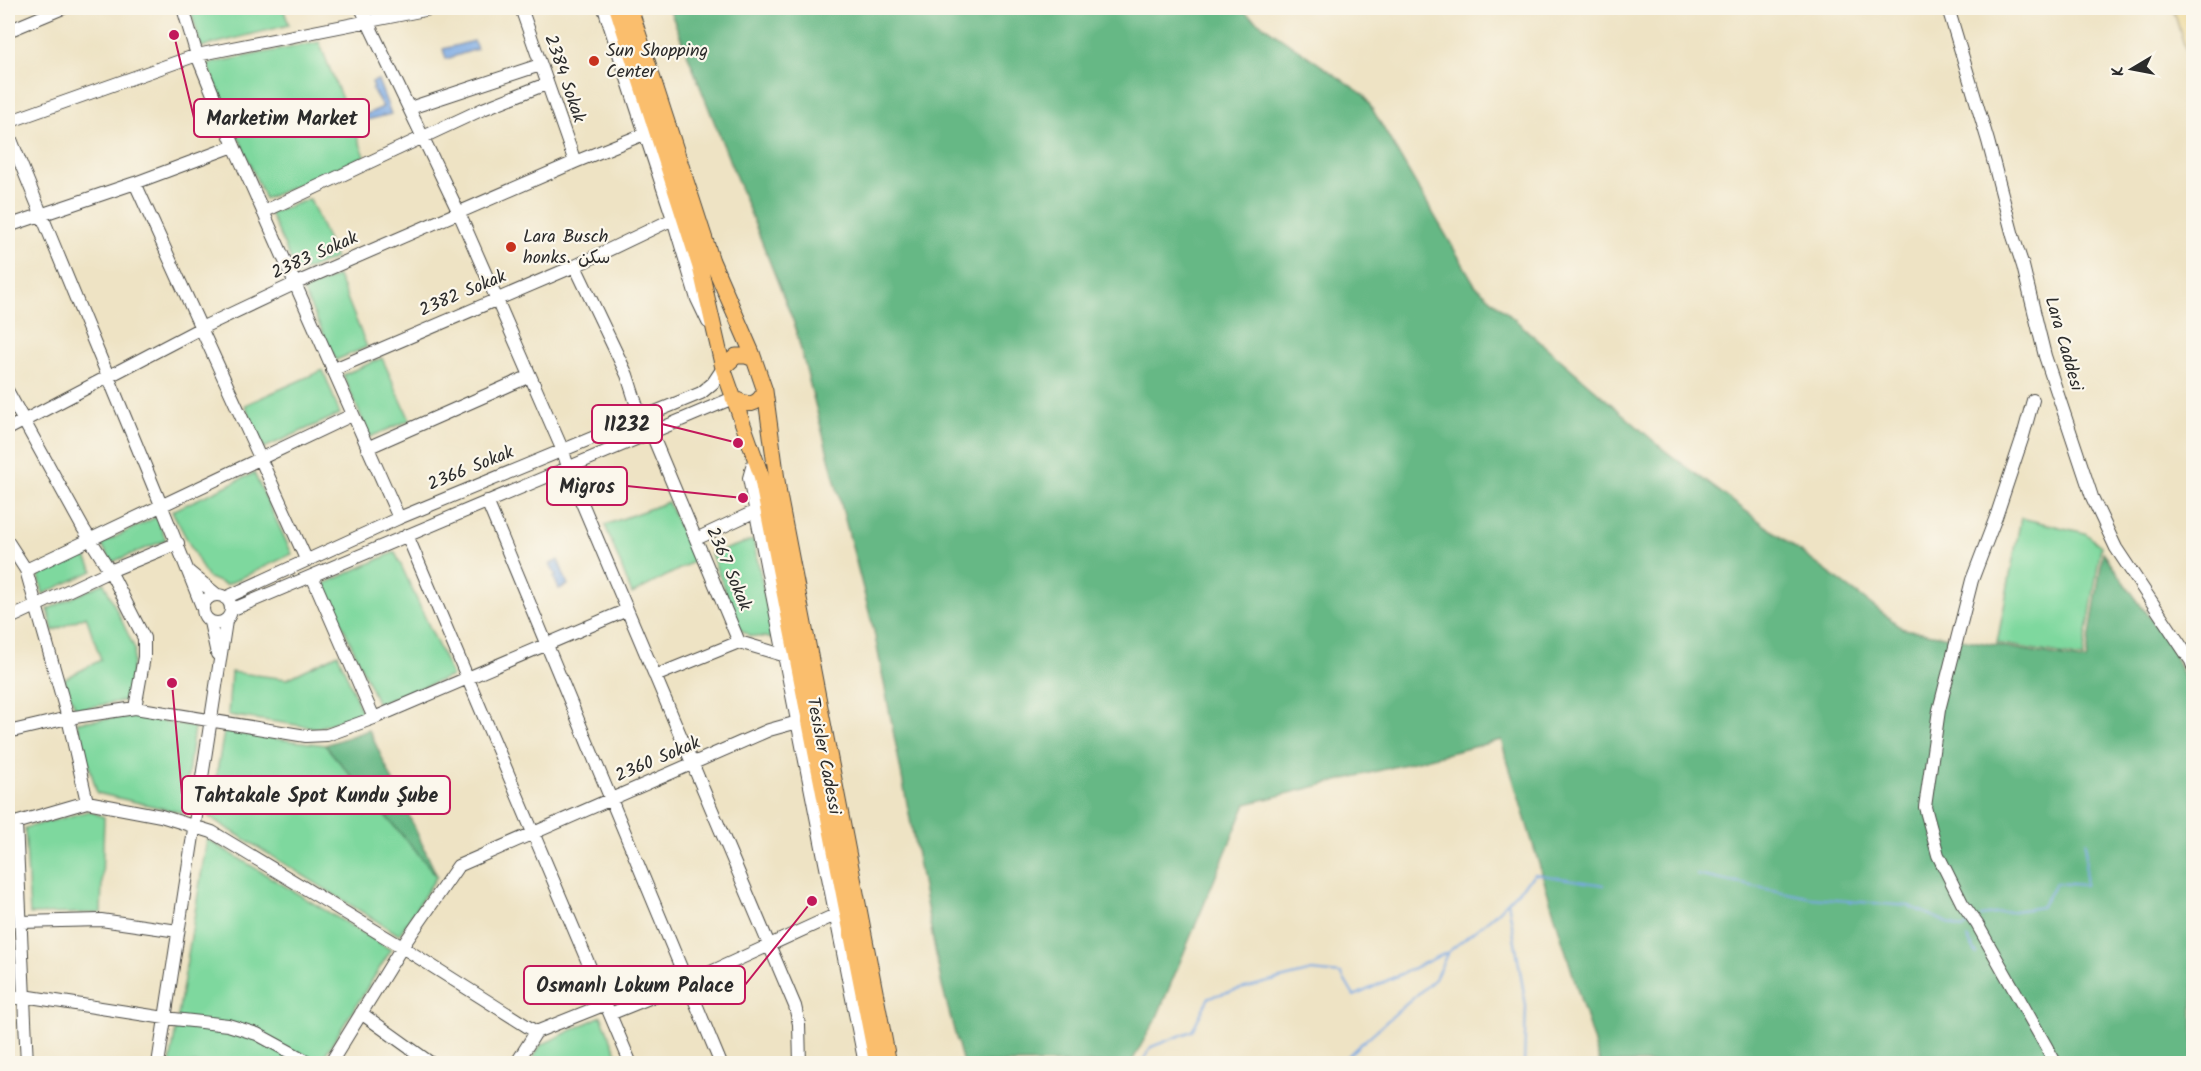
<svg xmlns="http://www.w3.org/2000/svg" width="2201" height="1071" font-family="Kalam,'Playpen Sans Arabic',sans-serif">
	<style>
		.green { fill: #7ed89e; stroke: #548264; stroke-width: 1.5 }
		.forest { fill: #66b885; stroke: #487258; stroke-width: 1.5 }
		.sand { fill: #eeda9e; stroke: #8c8264; stroke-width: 1.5 }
		.water { fill: #79a8e3; stroke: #526a87; stroke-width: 1.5 }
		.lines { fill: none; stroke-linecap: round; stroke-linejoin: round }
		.stream { stroke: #79a8e3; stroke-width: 2 }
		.minor-casing { stroke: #484742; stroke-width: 14 }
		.major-casing { stroke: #484742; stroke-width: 17 }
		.minor { stroke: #fff; stroke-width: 12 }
		.major { stroke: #fabe6d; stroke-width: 15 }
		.poi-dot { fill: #c8321e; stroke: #fbf7ec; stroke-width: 2 }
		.labels { text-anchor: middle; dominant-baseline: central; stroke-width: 4.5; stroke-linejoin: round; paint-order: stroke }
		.poi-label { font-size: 18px; fill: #2b2b2b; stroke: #fbf7ec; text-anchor: start }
		.street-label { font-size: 18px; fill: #2b2b2b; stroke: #fbf7ec }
		.leader { fill: none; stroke: #c2185b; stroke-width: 2 }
		.callout-dot { fill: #c2185b; stroke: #fbf7ec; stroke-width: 2 }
		.callout { fill: #fbf7ec; stroke: #c2185b; stroke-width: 2 }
		.callout-label { font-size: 20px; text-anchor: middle; font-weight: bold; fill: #2b2b2b }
	</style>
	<rect width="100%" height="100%" fill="#fbf7ec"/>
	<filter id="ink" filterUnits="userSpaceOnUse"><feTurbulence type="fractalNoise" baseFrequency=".0167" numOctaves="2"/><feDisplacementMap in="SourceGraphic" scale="12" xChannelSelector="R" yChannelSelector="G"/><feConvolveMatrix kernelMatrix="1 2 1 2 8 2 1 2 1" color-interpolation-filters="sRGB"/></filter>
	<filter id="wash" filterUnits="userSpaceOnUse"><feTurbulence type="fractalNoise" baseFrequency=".008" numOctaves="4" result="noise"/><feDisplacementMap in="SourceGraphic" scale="24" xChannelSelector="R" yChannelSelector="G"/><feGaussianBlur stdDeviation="1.35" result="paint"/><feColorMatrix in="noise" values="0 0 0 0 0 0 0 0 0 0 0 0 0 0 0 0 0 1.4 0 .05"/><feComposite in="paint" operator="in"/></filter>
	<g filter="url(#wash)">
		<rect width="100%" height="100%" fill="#eee3c4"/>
		<!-- green -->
		<path class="green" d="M190,8H283L289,25L201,47Z
			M319,42L365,156L265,199L207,64Z
			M310,199L335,258L297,274L270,213Z
			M338,276L367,347L336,360L303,291Z
			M382,358L410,420L370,437L343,375Z
			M323,370L340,414L264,448L245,405Z
			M254,473L292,554L226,585L207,577L172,511Z
			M668,502L695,561L632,594L605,525Z
			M156,517L166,540L112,562L101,544Z
			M2021,518L2085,533L2101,546L2083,658L1997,643Z
			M753,540L774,636L772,638L750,636L740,629L711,554Z
			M82,549L93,571L43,594L38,572Z
			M395,552L452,676L378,704L324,584Z
			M104,583L135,649L127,700L76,710L64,679L101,660L86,616L53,631L48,609Z
			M338,654L362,713L317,728L228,715L231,672L287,679Z
			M132,716L194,727L183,813L97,793L77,722Z
			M224,732L325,745L437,876L399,935L209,817Z
			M89,811L104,817L101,913L30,914L25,828Z
			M11,833L15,989L8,990V834Z
			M207,839L391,950L320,1063L170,1064Z
			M601,1016L621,1063H530L541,1045Z"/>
		<!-- forest -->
		<path class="forest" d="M669,8H1238L1364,95L1475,285L1664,450L1904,629L2086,661L2103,552L2173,651L2193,700V1063H1600L1501,740L1246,804L1157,1017L1131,1063H963L942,986L874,631L794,323Z
			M369,730L437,876L325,745Z"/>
		<!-- sand -->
		<path class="sand" d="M2173,8H2193V75Z"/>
		<!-- water -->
		<path class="water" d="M474,41L477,49L446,59L443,49Z
			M378,80L391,114L367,120L365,115L383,107L372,89L374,88L372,82Z
			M558,560L568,585L559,589L554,578L556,576L550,564Z"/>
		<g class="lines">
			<!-- stream -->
			<path class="stream" d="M1697,875L1812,898L1909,906L1962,929L1968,925
				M1508,901L1526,1006L1524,1064
				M1981,916L2041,907L2056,883L2085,885L2086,842
				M1967,938L1977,954
				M1141,1064L1151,1047L1192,1031L1209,997L1312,971L1341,974L1354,996L1448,952L1492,917L1535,874L1604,885
				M1338,1064L1435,979L1447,954"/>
		</g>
	</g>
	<g filter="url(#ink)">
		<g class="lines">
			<defs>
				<path id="minor" d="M183,8L197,55L234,146L399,518
					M361,8L459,213L563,451L571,477L795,1006L799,1024L800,1064
					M521,8L575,162
					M604,8L673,219L697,299L708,322
					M1948,8L1988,141L2013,236L2023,266L2045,356L2092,497L2116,548L2191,661L2194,669
					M8,31L63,8
					M410,108L540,65
					M8,122L197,55L435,8
					M8,132C72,292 140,450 203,609
					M135,183L306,559
					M263,212L483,109L546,84
					M8,226L135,183L234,146
					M575,266L627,375L641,419
					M332,370L575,266L673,219
					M8,392L83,528L110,571L144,638V657L135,708
					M2033,400L2023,436L1996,517L1972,580L1939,710L1925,807L1938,855L1962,903L1977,924L2056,1064
					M8,429L201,328L294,284L575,162L644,134
					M651,432L739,642L786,656
					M367,448L530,376
					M755,457L749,478L865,1064
					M487,501L721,1064
					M407,535L631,1064
					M696,539L756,511
					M8,542L26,570L68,718L87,802
					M26,570L352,415
					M189,572L217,595
					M312,576L374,718
					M203 609a14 14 0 1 1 28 0a14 14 0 1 1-28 0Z
					M225,598L399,518L701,393L713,383L723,368
					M231,610L733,398
					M8,619L110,571L178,543
					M210,622L217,654
					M655,676L739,642
					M8,732L68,718L135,708L306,736L327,735L374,718L627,610
					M16,823L27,1064
					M8,825L87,802L161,816L212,832L402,947L536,1032
					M21,922L101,920L178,931
					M8,999L24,996L165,1018L228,1025L257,1034L312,1064
					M361,1013L432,1064
					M610,1014L689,982L835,915
					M158,1064L226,621
					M330,1064L402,947L458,866L769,730L798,722
					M516,1064L536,1032L606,1004"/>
				<path id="major" d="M617,8L700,267L723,368L761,475L877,1064
					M630,8L712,261L752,353L765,391L779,495L889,1064
					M723,368L736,356H746L754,359
					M733,398C749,406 756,407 765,391"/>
			</defs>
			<!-- minor casing -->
			<use href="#minor" class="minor-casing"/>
			<!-- major casing -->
			<use href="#major" class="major-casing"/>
			<!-- minor -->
			<use href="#minor" class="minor"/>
			<!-- major -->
			<use href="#major" class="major"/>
		</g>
	</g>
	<!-- markers -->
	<g class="poi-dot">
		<circle cx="594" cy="61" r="6"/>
		<circle cx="511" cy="247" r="6"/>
	</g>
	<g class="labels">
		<!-- poi labels -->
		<g class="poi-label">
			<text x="606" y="51">Sun Shopping<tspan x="606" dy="21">Center</tspan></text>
			<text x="523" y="237">Lara Busch<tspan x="523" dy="21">honks. سكن</tspan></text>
		</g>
		<!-- street labels -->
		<g class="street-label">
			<text transform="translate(564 79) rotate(71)">2384 Sokak</text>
			<text transform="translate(315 256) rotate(-24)">2383 Sokak</text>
			<text transform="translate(463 294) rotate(-23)">2382 Sokak</text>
			<text transform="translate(2063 344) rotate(74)">Lara Caddesi</text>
			<text transform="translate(471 469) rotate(-22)">2366 Sokak</text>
			<text transform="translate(728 569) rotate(67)">2367 Sokak</text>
			<text transform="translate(823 756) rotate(79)">Tesisler Cadessi</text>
			<text transform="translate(658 760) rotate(-23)">2360 Sokak</text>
		</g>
	</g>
	<!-- callouts -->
	<path class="leader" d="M174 35L194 118M738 443L662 424M743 498L627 486M172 683L182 795M812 901L745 985"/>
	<g class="callout-dot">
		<circle cx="174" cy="35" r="6"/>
		<circle cx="738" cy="443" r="6"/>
		<circle cx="743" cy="498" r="6"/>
		<circle cx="172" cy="683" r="6"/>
		<circle cx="812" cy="901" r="6"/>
	</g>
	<g class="callout">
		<rect x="194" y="99" width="175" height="38" rx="6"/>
		<rect x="592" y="405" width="70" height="38" rx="6"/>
		<rect x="547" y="467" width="80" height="38" rx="6"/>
		<rect x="182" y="776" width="268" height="38" rx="6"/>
		<rect x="524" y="966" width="221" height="38" rx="6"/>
	</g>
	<g class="callout-label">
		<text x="282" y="125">Marketim Market</text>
		<text x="627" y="431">11232</text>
		<text x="587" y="493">Migros</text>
		<text x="316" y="802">Tahtakale Spot Kundu Şube</text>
		<text x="635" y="992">Osmanlı Lokum Palace</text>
	</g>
	<!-- margin -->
	<rect width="2201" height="1071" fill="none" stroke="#fbf7ec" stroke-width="30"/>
	<!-- north arrow -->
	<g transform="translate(2132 69) rotate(260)" stroke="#fbf7ec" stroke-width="4.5" paint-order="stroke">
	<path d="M0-4.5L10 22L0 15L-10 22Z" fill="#2b2b2b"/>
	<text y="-9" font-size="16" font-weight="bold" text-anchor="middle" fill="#2b2b2b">K</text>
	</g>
</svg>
